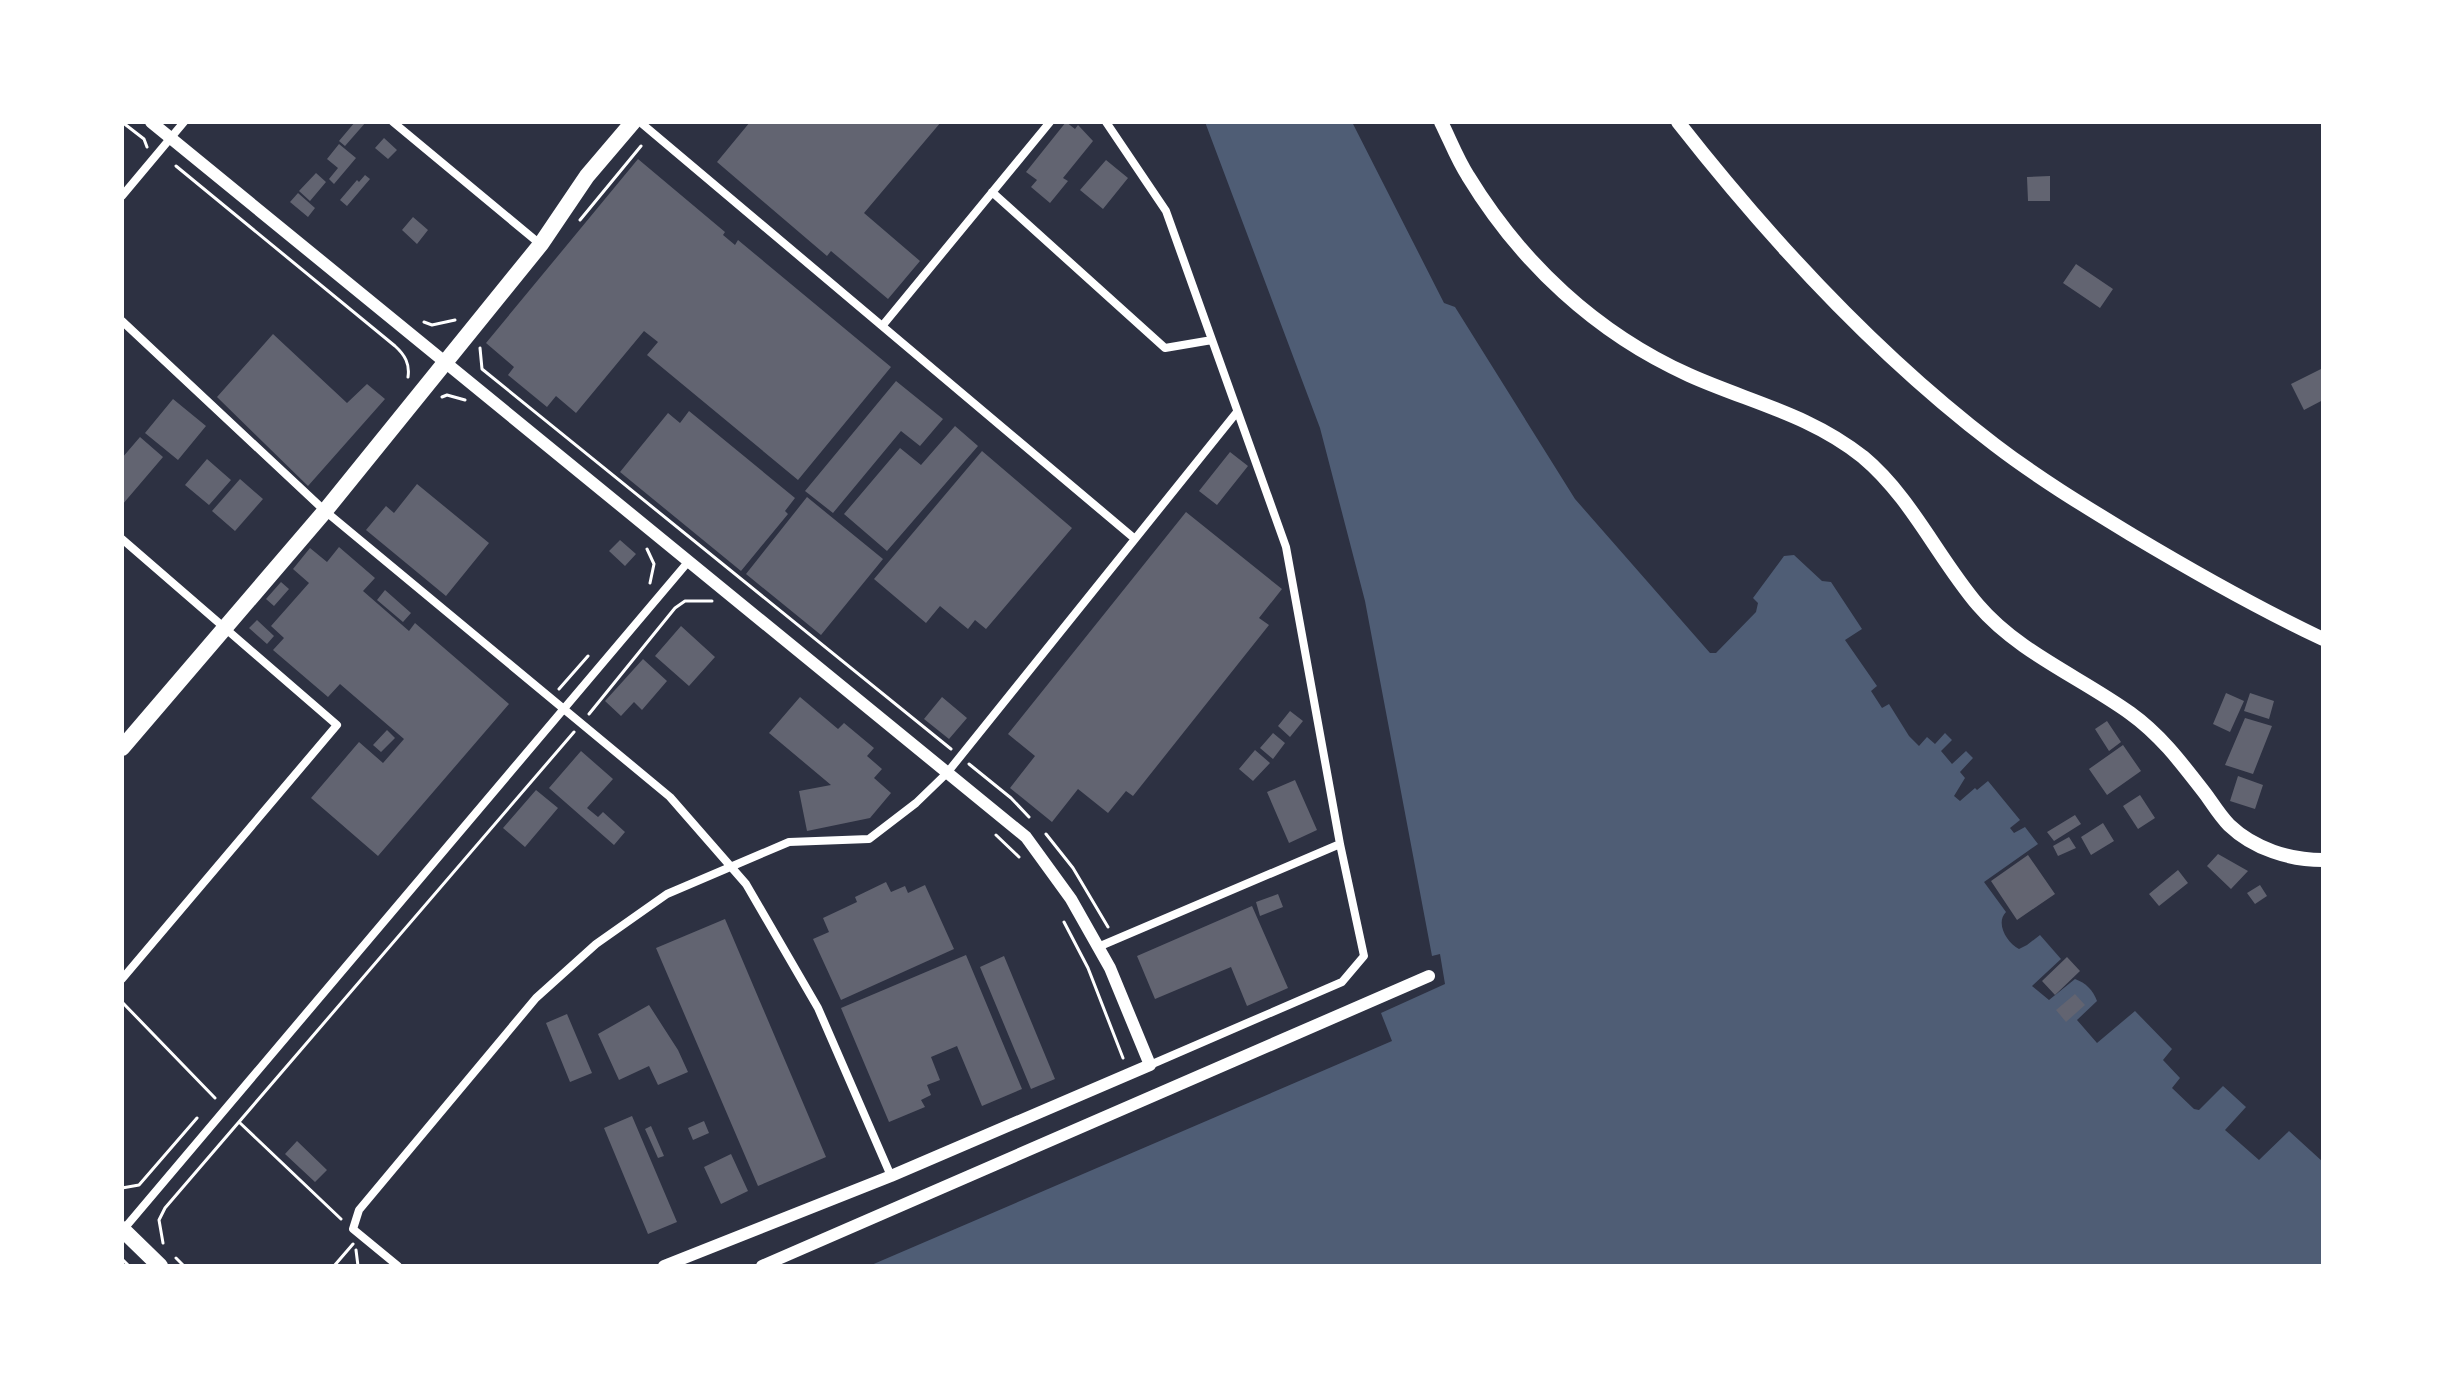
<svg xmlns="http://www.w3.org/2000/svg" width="2445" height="1388" font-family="'Varela Round',sans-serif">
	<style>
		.water { fill: #4f5d75 }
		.building { fill: #626471 }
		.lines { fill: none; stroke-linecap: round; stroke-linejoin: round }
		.path { stroke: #fff; stroke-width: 3 }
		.minor { stroke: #fff; stroke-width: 8 }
		.tertiary { stroke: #fff; stroke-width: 12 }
		.secondary { stroke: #fff; stroke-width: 14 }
		.primary { stroke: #fff; stroke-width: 16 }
	</style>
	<rect width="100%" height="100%" fill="#2d3142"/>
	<!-- water -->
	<path class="water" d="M1205,122H1352L1444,303L1455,307L1575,499L1710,653H1716L1756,612L1758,603L1753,598L1784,556L1794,555L1822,581L1831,582L1862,629L1845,640L1877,686L1871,691L1882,708L1889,704L1909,736L1919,746L1927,737L1935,744L1945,733L1952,740L1941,751L1952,764L1966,751L1973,758L1960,772L1965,778L1954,796L1960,801L1975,788L1977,790L1988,781L2020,820L2010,828L2014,833L2025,827L2038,844L1984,882L2006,912C1995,923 2007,943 2019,949L2027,945L2040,935L2061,959L2032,986L2049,1000L2075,979C2086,983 2093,990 2097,1001L2077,1020L2097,1043L2135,1011L2172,1049L2163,1060L2180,1078L2172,1088L2194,1109L2199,1110L2223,1086L2246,1107L2225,1130L2259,1160L2289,1131L2323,1162V1266H869L1392,1041L1381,1013L1445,984L1440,954L1432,956L1365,601L1320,428Z"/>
	<!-- building -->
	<path class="building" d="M355,122H366L345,146L339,141Z
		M750,122H941L864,213L920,261L888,299L831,251L827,256L717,162Z
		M1066,122L1075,129L1078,125L1093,141L1063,178L1068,181L1050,203L1031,187L1037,180L1026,172Z
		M384,138L397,150L388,159L375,148Z
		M339,144L356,158L334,184L329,179L338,168L327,159Z
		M638,159L725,232L723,235L735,245L738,240L891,367L798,480L647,355L658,342L644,331L576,413L556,396L547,407L508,375L514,367L486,343Z
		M1106,160L1128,178L1103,209L1080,190Z
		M316,173L326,182L310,201L299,191Z
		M365,175L370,179L347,206L340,200L357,180L359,182Z
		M2050,176V201H2028L2027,177Z
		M298,193L315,208L308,217L290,202Z
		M413,217L428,230L417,244L402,230Z
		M2076,264L2113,289L2100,308L2063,283Z
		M273,334L347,403L367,384L385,399L308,486L217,397Z
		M2323,368V400L2304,410L2291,384Z
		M896,381L943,419L920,446L901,431L833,513L805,491Z
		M173,399L206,426L178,460L145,433Z
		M689,411L795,498L785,511L788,514L741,571L620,472L668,413L680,423Z
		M955,426L978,446L887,551L844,514L900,448L921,465Z
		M140,437L163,457L122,505V458Z
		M982,451L1072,528L986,629L975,620L968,629L940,606L926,623L874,579Z
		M1230,452L1248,466L1217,505L1199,491Z
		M207,459L231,480L209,505L185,485Z
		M240,479L263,499L235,531L212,511Z
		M417,484L489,543L446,596L366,530L386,506L394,513Z
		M807,497L883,559L821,635L746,574Z
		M1186,512L1282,589L1259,618L1269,625L1133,796L1126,791L1108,813L1078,789L1052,822L1010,788L1035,756L1008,734Z
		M620,540L636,554L625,566L609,551Z
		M339,547L375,578L363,591L409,631L415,623L509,704L378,856L311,798L359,742L383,763L404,739L340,684L328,697L273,650L284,638L271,626L309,583L293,569L310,548L327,562Z
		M281,582L289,589L274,606L266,599Z
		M385,590L411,613L403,622L377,600Z
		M257,620L274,636L267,644L249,628Z
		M681,626L715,657L689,686L655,656Z
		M643,659L667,681L642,710L634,702L621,716L605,701Z
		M2226,693L2244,701L2230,732L2213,724Z
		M2250,693L2274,701L2269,719L2244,711Z
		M800,697L838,729L844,723L874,748L867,756L882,769L874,778L891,793L870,818L807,831L799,791L831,785L769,733Z
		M942,697L967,718L949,739L924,719Z
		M1290,711L1303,721L1290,737L1278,726Z
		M2245,718L2272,726L2253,774L2225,765Z
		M2107,721L2121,742L2109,751L2095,729Z
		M387,730L395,738L381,752L373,745Z
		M1273,733L1285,743L1273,759L1260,748Z
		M2123,745L2141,771L2107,795L2089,769Z
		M1255,750L1270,763L1253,781L1239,769Z
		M581,751L613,779L587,808L598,817L603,812L625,832L614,845L549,788Z
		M2238,776L2263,785L2255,809L2230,801Z
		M1295,780L1317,830L1289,843L1267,792Z
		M536,790L558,808L525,847L503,828Z
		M2140,795L2155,818L2138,829L2123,806Z
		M2075,815L2081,824L2054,841L2047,832Z
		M2103,823L2114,841L2091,855L2081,837Z
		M2069,837L2076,848L2058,856L2053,846Z
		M2218,854L2248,871L2231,889L2207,866Z
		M2028,855L2055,894L2017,920L1991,881Z
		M2178,870L2188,883L2159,906L2149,894Z
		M886,882L891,892L905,886L908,893L925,885L954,949L841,1000L813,939L829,932L823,918L857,902L855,897Z
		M2260,885L2267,896L2255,904L2247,893Z
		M1278,894L1283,907L1260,916L1256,902Z
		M1252,906L1288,988L1247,1006L1231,967L1155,999L1137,956Z
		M725,919L826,1157L758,1186L656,948Z
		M966,955L1022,1089L982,1106L957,1046L931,1057L940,1080L927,1085L931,1095L921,1100L925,1107L889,1122L841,1008Z
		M1004,956L1055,1079L1031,1089L980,967Z
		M2067,957L2080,971L2055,995L2042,981Z
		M2075,994L2085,1005L2066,1022L2056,1010Z
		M649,1005L678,1050L688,1072L658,1085L649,1066L619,1080L598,1034Z
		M567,1014L592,1073L570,1082L546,1023Z
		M632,1116L677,1222L648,1234L604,1128Z
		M704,1121L709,1133L693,1140L688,1128Z
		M651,1126L664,1156L658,1158L645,1129Z
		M297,1141L327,1170L315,1182L285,1154Z
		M731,1154L748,1191L721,1204L704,1167Z"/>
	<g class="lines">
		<!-- path -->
		<path class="path" d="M122,122L144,139L147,147
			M176,166L395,346C405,355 410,364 408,377
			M580,220L641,146
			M424,322L432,325L455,320
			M480,348L482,369L951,749
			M442,397L447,395L465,400
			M647,549L654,564L650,583
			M559,689L588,656
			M589,714L675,608L685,601H712
			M969,764L1011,798L1029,817
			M1046,834L1073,868L1108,927
			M996,835L1019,857
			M1064,922L1088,968L1123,1058
			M122,1002L215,1098
			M239,1122L341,1219
			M122,1188L139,1185L197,1118
			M163,1243L159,1220L165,1208L574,732
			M356,1250L358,1266
			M176,1258L184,1266
			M122,1259L129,1266
			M334,1266L353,1244"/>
		<!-- minor -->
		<path class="minor" d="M393,122L540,244
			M640,122L1135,539
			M1106,122L1166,211L1286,547L1340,844L1364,956L1342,982L1150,1065
			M992,192L1165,348L1212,340
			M122,196L184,122
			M122,321L325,511L670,797L746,884L818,1008L891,1176
			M883,325L1050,122
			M122,539L337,725L122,979
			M1098,947L1340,844
			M123,1230L688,562
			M398,1266L353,1229L359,1210L536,998L596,944L667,894L789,842L869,839L916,803L947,773L1237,412"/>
		<!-- tertiary -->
		<path class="tertiary" d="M151,122L1026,837L1071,899L1110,968L1150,1065L891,1176L664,1266
			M762,1266L1429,976"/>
		<!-- secondary -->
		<path class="secondary" d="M1441,122C1450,140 1457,159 1468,176C1521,263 1596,333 1689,375C1749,402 1809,414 1863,457C1911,497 1938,558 1978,605C2018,652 2080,677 2130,713C2162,736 2183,765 2207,796C2214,806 2221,817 2229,825C2254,849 2290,860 2323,860
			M1678,122C1769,238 1878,356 1995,445C2038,478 2086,507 2132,535C2194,572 2257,608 2323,639"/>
		<!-- primary -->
		<path class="primary" d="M122,748L325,511L541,244L587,176L633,122
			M122,1229L160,1266"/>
	</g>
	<!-- border -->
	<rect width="2445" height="1388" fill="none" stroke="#ffffff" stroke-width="248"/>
</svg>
